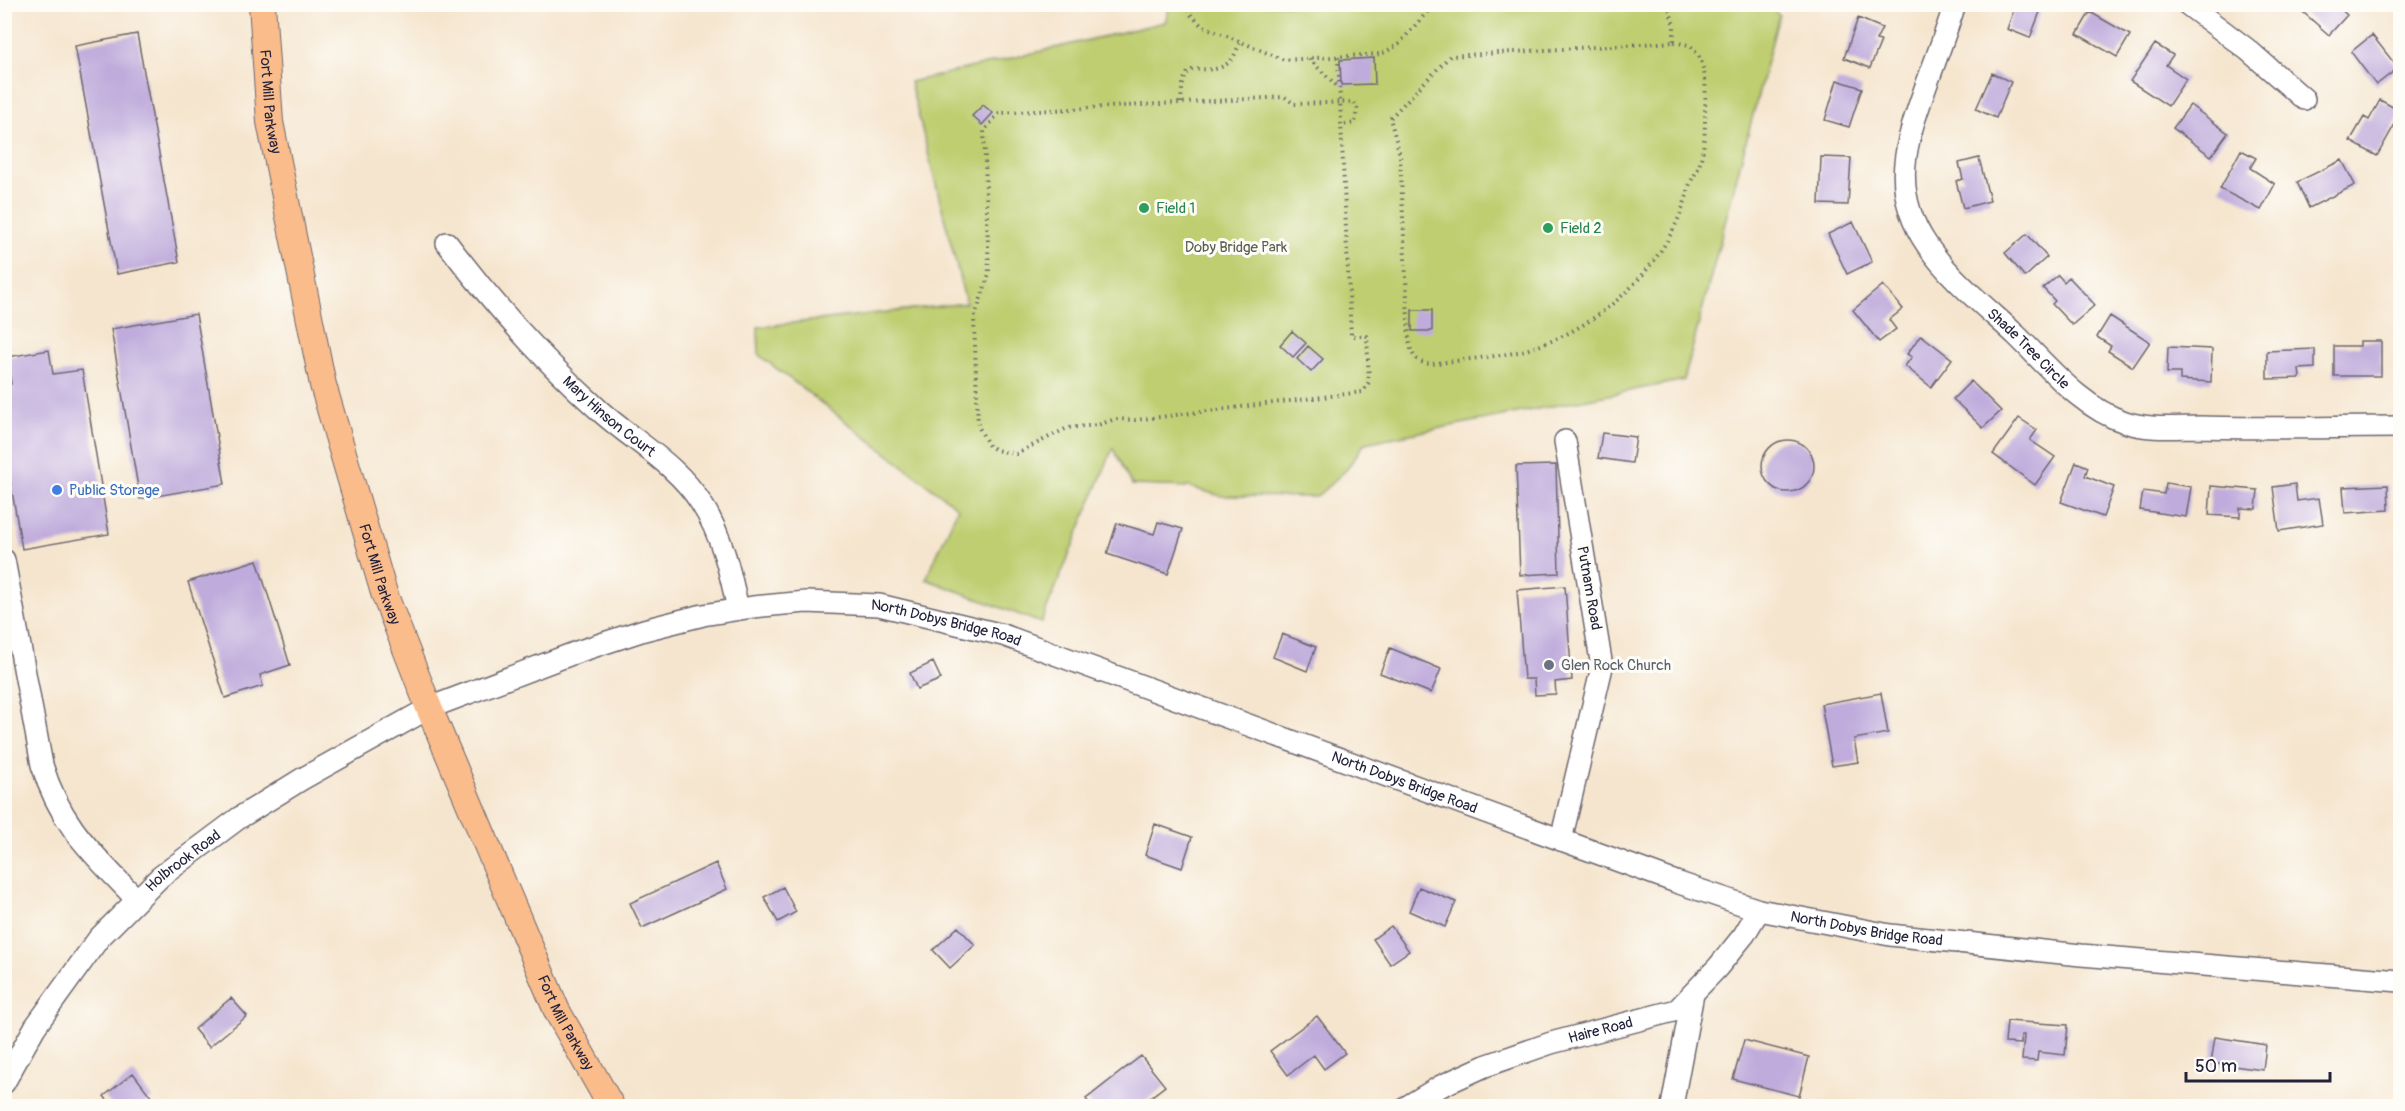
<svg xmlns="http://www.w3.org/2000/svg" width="2405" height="1111" font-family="Pangolin,sans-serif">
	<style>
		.green { fill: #bece70; stroke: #707856; stroke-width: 1.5 }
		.building { fill: #bfabdc }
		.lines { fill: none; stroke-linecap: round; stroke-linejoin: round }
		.minor-casing { stroke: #6c666e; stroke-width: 24 }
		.major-casing { stroke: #6c666e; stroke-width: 28 }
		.path { stroke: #6c666e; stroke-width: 4; stroke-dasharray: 1.5 4.5; stroke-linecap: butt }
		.minor { stroke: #fff; stroke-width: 21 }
		.major { stroke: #fabc8b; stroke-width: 26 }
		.leisure-dot { fill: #2e9e5b; stroke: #fdfcf7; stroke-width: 2 }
		.shop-dot { fill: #3f7fe0; stroke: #fdfcf7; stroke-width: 2 }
		.worship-dot { fill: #6b7280; stroke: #fdfcf7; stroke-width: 2 }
		.labels { text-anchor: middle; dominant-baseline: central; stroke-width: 6; stroke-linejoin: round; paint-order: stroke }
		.street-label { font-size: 15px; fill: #22223b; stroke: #fdfcf7 }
		.leisure-label { font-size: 15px; fill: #27864d; stroke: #fdfcf7; text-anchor: start }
		.park-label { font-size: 15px; fill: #595e4e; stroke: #fdfcf7 }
		.shop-label { font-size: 15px; fill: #366cbe; stroke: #fdfcf7; text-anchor: start }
		.worship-label { font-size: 15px; fill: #5b616d; stroke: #fdfcf7; text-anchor: start }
	</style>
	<rect width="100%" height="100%" fill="#fdfcf7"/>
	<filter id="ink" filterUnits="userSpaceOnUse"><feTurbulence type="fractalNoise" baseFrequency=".0167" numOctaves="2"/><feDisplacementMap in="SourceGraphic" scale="12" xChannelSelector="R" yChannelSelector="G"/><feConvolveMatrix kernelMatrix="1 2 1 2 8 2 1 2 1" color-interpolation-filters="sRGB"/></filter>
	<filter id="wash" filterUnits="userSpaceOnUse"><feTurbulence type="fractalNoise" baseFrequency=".008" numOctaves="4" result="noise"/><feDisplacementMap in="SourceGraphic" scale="24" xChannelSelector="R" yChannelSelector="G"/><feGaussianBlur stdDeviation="1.35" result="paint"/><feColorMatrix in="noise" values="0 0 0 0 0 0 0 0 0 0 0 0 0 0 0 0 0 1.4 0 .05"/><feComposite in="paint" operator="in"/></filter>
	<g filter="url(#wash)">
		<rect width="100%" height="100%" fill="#f5e5ce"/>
		<!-- green -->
		<path class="green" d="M1766,4L1779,15L1684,380L1365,443L1346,470L1316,497L1221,496L1189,487L1132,485L1113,448L1041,623L926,579L958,508L759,355L758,327L966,303L910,82L1165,22L1170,5Z"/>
		<g id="blocks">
			<!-- building -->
			<path class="building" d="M2016,4H2043L2030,38L2007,29Z
				M2295,5H2336L2347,15L2329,35Z
				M2090,12L2130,35L2117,57L2077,34Z
				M1858,18L1882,28L1876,40L1881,41L1870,68L1844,58Z
				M137,34L179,262L117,274L75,46Z
				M2372,35L2398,68L2376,85L2351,52Z
				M2155,44L2173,55L2166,65L2186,79L2168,106L2130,81Z
				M1374,58L1375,84L1341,85L1340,60Z
				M1992,73L2011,82L1996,118L1976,109Z
				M1837,80L1862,88L1849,127L1825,120Z
				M2380,100L2400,111V115L2377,156L2350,141L2364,117L2369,120Z
				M983,105L993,113L982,125L972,116Z
				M2190,105L2228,133L2211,156L2173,128Z
				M2241,150L2256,158L2250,168L2275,184L2261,210L2220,189Z
				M1821,157L1851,158L1848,205L1819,204Z
				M1979,158L1990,201L1963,208L1956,181L1963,179L1959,163Z
				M2342,160L2355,185L2309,208L2297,182Z
				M1853,222L1872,262L1847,274L1828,234Z
				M2027,234L2047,257L2025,277L2005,253Z
				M2058,275L2064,282L2069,277L2095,305L2072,325L2052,304L2055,301L2043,288Z
				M1883,285L1903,309L1889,320L1896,329L1879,342L1853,310Z
				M1412,310H1432V331H1412Z
				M196,314L225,484L140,499L111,329Z
				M2110,316L2150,342L2133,367L2108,351L2111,346L2097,337Z
				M1292,331L1306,343L1293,357L1280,345Z
				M1921,335L1952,359L1931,387L1905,366L1912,357L1907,354Z
				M2360,341H2381V376H2334V346H2360Z
				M1308,346L1323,359L1311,372L1297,359Z
				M2168,347L2212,349L2211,382L2180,380V373H2167Z
				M2315,349V368L2299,369L2300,378L2267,379V351Z
				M49,350L53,374L82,370L109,534L22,549L4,445V386L11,384L7,357Z
				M1971,381L2001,411L1983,428L1953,399Z
				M2019,418L2037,430L2030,440L2055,457L2035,485L1993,454Z
				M1602,433L1636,437L1632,463L1598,458Z
				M1762 466a26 26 0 1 1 52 0a26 26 0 1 1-52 0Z
				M2076,462L2088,467L2085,476L2114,487L2103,517L2061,502Z
				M1556,465L1559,573L1520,575L1516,466Z
				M2166,483L2191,487L2186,517L2140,510L2143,491L2164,494Z
				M2295,484L2297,501L2319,498L2323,524L2279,531L2273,487Z
				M2388,485L2389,510L2345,513L2343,487Z
				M2211,486L2258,490L2256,509L2240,508V517L2209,515Z
				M1158,522L1183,529L1168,574L1107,554L1117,523L1154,534Z
				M257,560L290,665L260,675L263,686L225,698L188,582Z
				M1565,586L1572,680L1555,682L1556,694L1535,695L1534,679H1524L1517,590Z
				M1282,634L1316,647L1307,671L1273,657Z
				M1390,648L1441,669L1431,693L1380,673Z
				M933,662L941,679L917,689L910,673Z
				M1881,693L1888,733L1854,739L1858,762L1832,766L1821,704Z
				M1155,824L1192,837L1182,868L1145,855Z
				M716,863L727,889L642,928L630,903Z
				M783,887L796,912L778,922L764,897Z
				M1419,887L1456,902L1445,927L1409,911Z
				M1391,926L1409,951L1390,964L1373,939Z
				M958,927L975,945L950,968L933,950Z
				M231,998L247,1016L209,1047L194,1029Z
				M1317,1016L1345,1053L1324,1069L1314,1055L1288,1075L1270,1051Z
				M2007,1021L2068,1025L2065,1055L2038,1052L2037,1061L2022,1060L2024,1035H2021V1044L2005,1043Z
				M2215,1037L2266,1045L2263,1070L2211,1063Z
				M1744,1040L1809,1057L1799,1096L1733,1079Z
				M1141,1056L1165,1086L1139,1106H1091L1086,1099Z
				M133,1073L152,1098L142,1106H112L104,1096Z"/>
		</g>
	</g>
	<g filter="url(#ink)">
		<use href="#blocks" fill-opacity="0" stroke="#6c666e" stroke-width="1.5"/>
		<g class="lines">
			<defs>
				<g id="minor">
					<path id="s1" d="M1955,4C1946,32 1936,59 1926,86C1906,142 1889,190 1927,245C1949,278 1987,308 2016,335C2048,366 2081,408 2125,422C2149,430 2176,427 2201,427C2268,429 2334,427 2400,427"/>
					<path d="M2187,4L2248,50L2304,99"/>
					<path id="s2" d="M447,243C493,304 543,360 600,411C633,441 677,464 701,503C722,535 730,572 738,609"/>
					<path d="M4,560L42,765C61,827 93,853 136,899"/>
					<path d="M1561,840L1602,667L1565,441"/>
					<path id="s3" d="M4,1083L35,1027L99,938L160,877L239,818L302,779L429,708L577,652L644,630L703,615L753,607L806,602L879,605L1003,635L1676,882L1759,910L1890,935L2081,955L2400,981"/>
					<path id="s4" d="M1408,1106L1441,1086L1485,1066L1551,1043L1677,1010L1718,967L1744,935L1759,910"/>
					<path d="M1672,1106L1693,994"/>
				</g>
				<g id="major">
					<path id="s5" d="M262,4L270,122L323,385L384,593L429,708L557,1011L611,1106"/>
				</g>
			</defs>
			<!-- minor casing -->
			<use href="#minor" class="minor-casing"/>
			<!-- major casing -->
			<use href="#major" class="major-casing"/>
			<!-- path -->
			<path class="path" d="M1186,4L1189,13L1201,25L1284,60L1381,54L1398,45L1434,4
				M1668,4L1674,26V42
				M1674,42L1689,45C1710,61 1705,93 1705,117C1705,133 1704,151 1699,166C1696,174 1691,179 1689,187C1670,267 1594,336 1513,353C1486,358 1458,360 1432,364C1416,364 1411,354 1409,340L1400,155L1390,118L1450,56Z
				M1338,57L1351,336H1367L1369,382L1363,392L1135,420L1115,419L1098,425L1067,428L1016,454L996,450L989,446L978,426L974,319L989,274L984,131L999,113L1285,97L1294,104L1354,102L1357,109L1355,123L1341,125
				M1309,59L1338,87
				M1181,103C1183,47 1203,82 1228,63C1234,59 1237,49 1240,42"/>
			<!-- minor -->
			<use href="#minor" class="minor"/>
			<!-- major -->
			<use href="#major" class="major"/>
		</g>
	</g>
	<!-- markers -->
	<g class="leisure-dot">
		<circle cx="1144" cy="208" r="6"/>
		<circle cx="1548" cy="228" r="6"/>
	</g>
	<circle class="shop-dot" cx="57" cy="490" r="6"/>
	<circle class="worship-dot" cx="1549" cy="665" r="6"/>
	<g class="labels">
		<!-- street labels -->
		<g class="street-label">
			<text stroke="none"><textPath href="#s5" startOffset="98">Fort Mill Parkway</textPath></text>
			<text stroke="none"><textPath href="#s1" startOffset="399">Shade Tree Circle</textPath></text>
			<text stroke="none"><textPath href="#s2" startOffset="238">Mary Hinson Court</textPath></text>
			<text stroke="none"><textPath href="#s5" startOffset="584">Fort Mill Parkway</textPath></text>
			<text transform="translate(1589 588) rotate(80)">Putnam Road</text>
			<text stroke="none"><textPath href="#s3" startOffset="1114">North Dobys Bridge Road</textPath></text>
			<text stroke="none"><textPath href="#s3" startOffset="1600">North Dobys Bridge Road</textPath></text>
			<text stroke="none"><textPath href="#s3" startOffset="288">Holbrook Road</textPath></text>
			<text stroke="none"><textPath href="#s3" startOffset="2086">North Dobys Bridge Road</textPath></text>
			<text stroke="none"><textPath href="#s5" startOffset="1070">Fort Mill Parkway</textPath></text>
			<text stroke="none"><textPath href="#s4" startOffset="208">Haire Road</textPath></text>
		</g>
		<!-- leisure labels -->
		<g class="leisure-label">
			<text x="1156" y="208">Field 1</text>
			<text x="1560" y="228">Field 2</text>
		</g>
		<!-- park labels -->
		<g class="park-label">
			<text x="1236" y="247">Doby Bridge Park</text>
		</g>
		<!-- shop labels -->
		<g class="shop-label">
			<text x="69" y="490">Public Storage</text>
		</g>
		<!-- worship labels -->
		<g class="worship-label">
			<text x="1561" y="665">Glen Rock Church</text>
		</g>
	</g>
	<!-- margin -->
	<rect width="2405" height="1111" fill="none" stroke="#fdfcf7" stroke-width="24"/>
	<!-- scale -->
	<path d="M2186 1072v9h144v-9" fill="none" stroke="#22223b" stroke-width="3"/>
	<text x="2195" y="1072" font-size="18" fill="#22223b" stroke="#fdfcf7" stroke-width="4.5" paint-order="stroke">50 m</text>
</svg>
